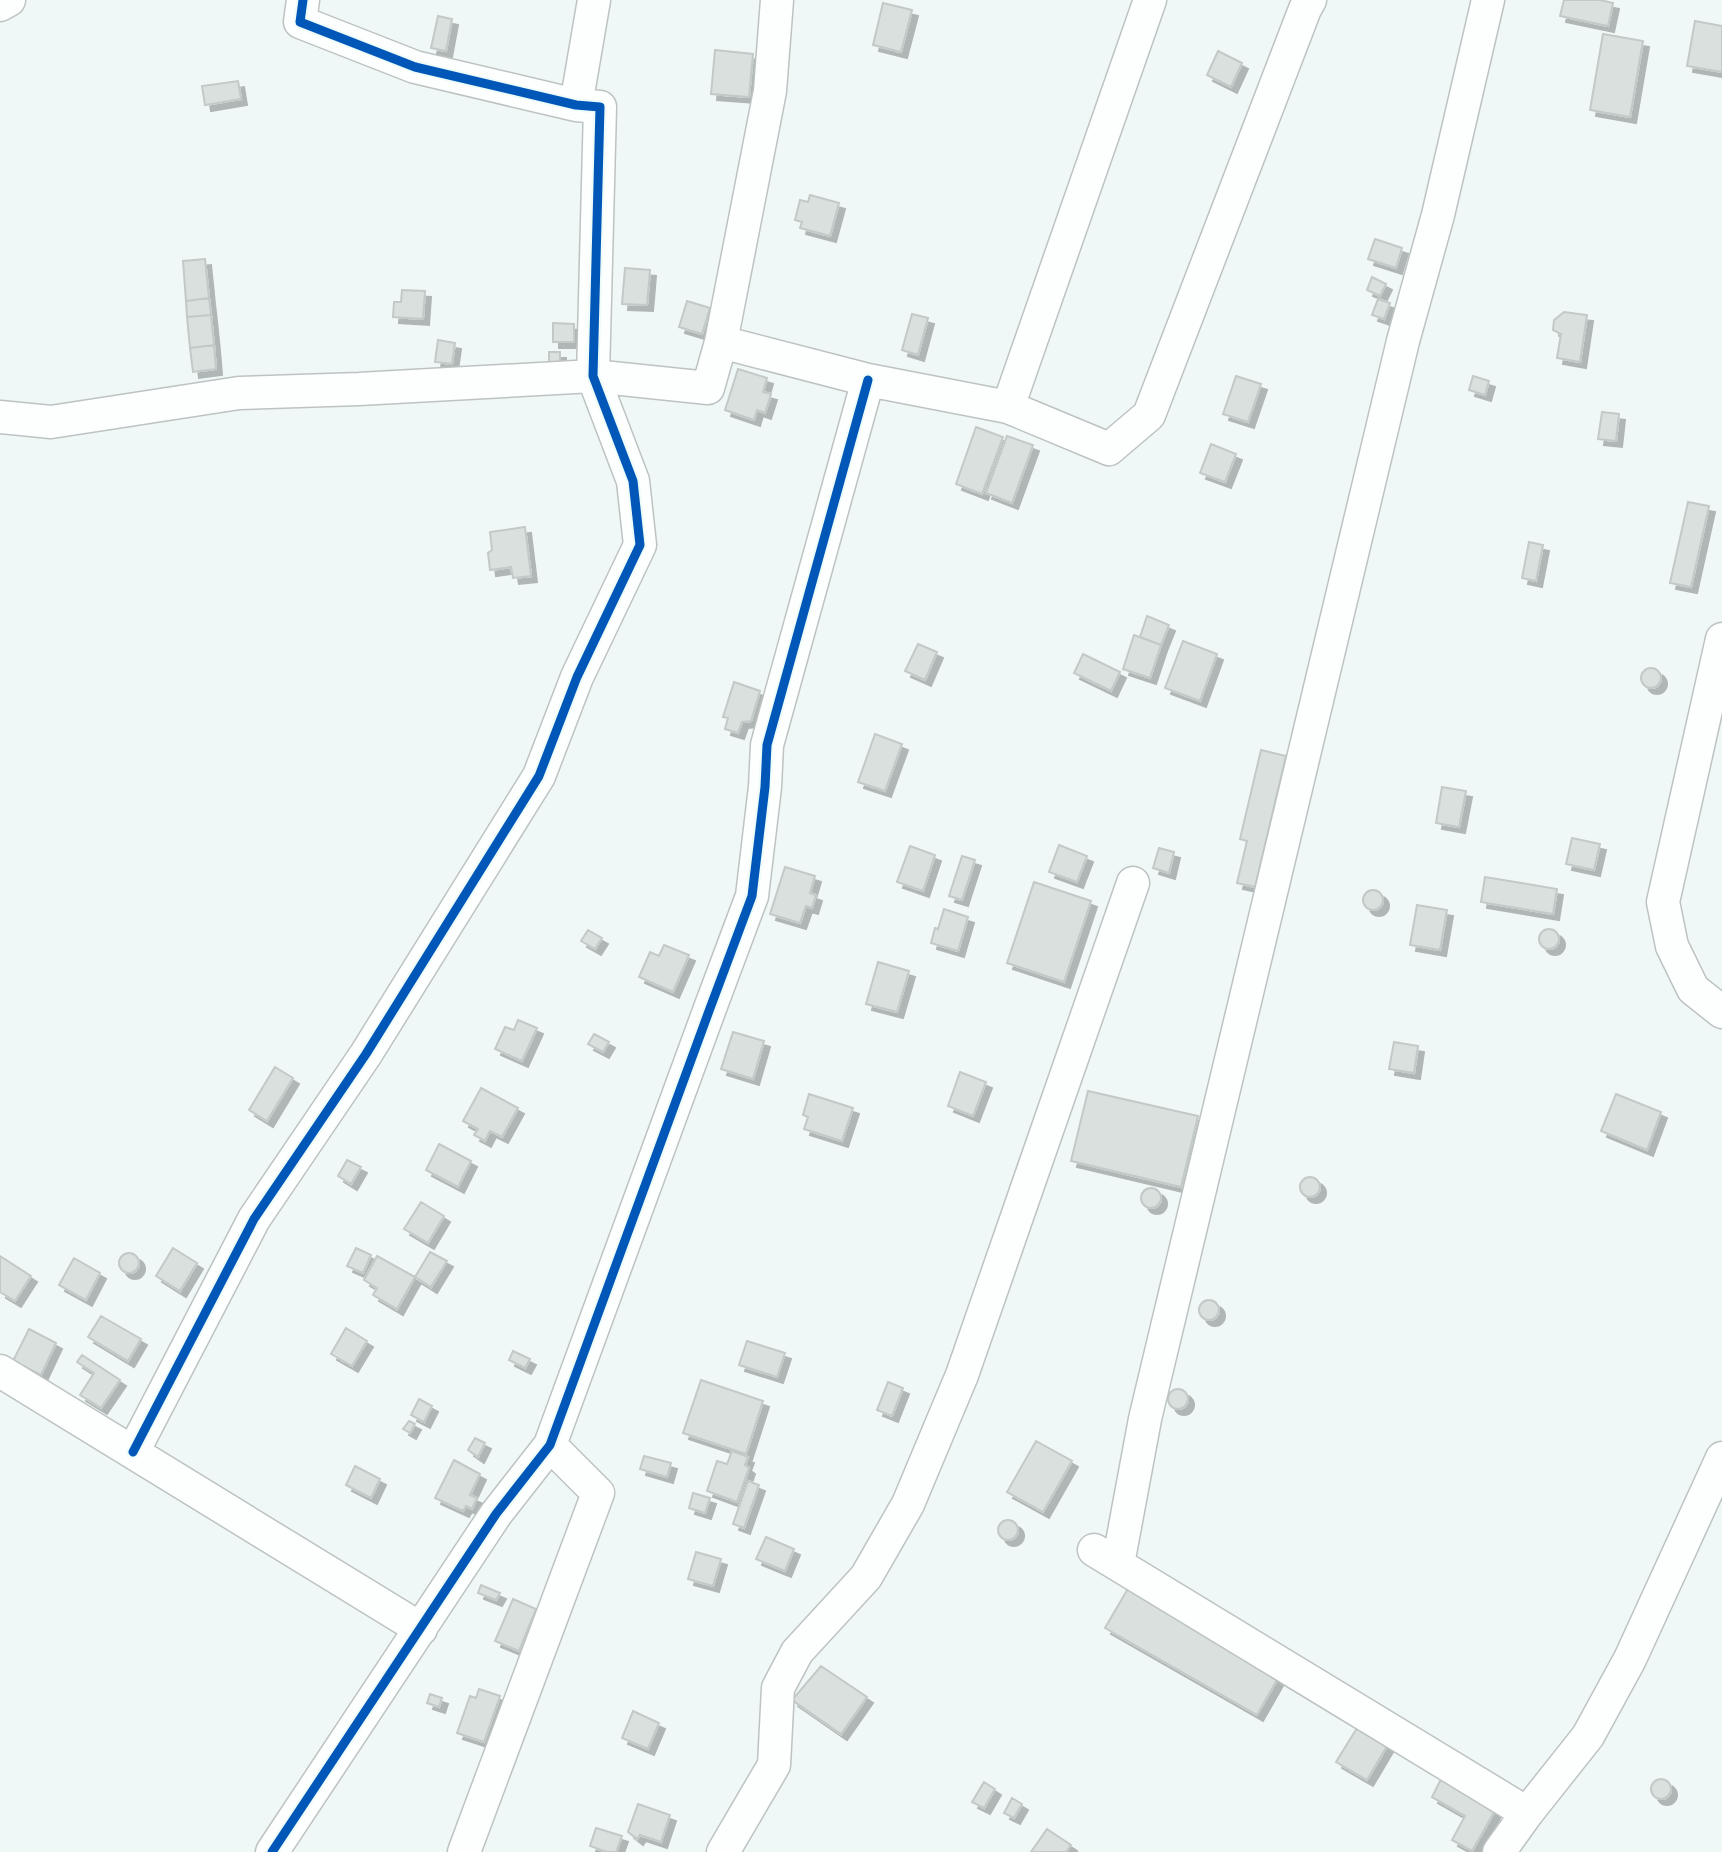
<svg xmlns="http://www.w3.org/2000/svg" width="1722" height="1852" font-family="Barlow,sans-serif">
	<style>
		.building { fill: #dae0de; stroke: #c3c9c7; stroke-width: 2; filter: url(#shadow) }
		.lines { fill: none; stroke-linecap: round; stroke-linejoin: round }
		.minor-casing { stroke: #bdc3c2; stroke-width: 35 }
		.minor { stroke: #fdfefe; stroke-width: 32 }
		.cycleway-casing { stroke: #edfbf9; stroke-width: 13 }
		.cycleway { stroke: #0057b8; stroke-width: 9 }
	</style>
	<defs>
		<filter id="shadow"><feDropShadow dx="6" dy="6" stdDeviation="0" flood-color="#0004"/></filter>
	</defs>
	<rect width="100%" height="100%" fill="#f0f8f7"/>
	<!-- building -->
	<path class="building" d="M1564,0H1600L1613,3L1608,26L1560,16Z
		M883,3L912,10L901,52L873,45Z
		M438,16L452,19L446,51L431,48Z
		M1695,21L1722,26V72L1687,66Z
		M1603,34L1643,41L1630,117L1590,110Z
		M715,50L753,54L749,97L711,94Z
		M1218,51L1242,63L1231,87L1207,75Z
		M238,81L241,99L205,105L202,86Z
		M810,195L839,203L830,236L800,228L802,222L795,220L800,200L808,202Z
		M1375,239L1402,248L1396,268L1368,259Z
		M205,259L209,298L186,301L183,261Z
		M625,268L650,270L647,305L622,304Z
		M1372,277L1386,284L1380,296L1367,290Z
		M402,290L425,291L423,319L393,317L394,302H401Z
		M209,298L211,315L187,317L186,301Z
		M1378,299L1390,303L1384,319L1372,315Z
		M687,301L710,308L702,334L679,327Z
		M1564,312L1587,315L1580,362L1557,358L1561,334L1553,330L1554,320Z
		M912,314L928,318L918,355L902,350Z
		M211,315L214,345L190,348L187,317Z
		M553,323L574,324V342H553Z
		M438,340L455,343L452,364L435,362Z
		M214,345L216,369L193,372L190,348Z
		M549,352H560V364L549,365Z
		M738,369L767,378L763,392L771,394L765,413L757,410L754,420L725,410Z
		M1236,376L1261,384L1248,422L1223,414Z
		M1473,376L1489,381L1485,395L1469,390Z
		M1602,412L1619,414L1616,441L1598,439Z
		M976,427L1003,437L982,494L956,484Z
		M1007,436L1033,445L1012,503L986,493Z
		M1211,444L1236,454L1225,482L1200,473Z
		M1688,502L1709,506L1691,587L1670,583Z
		M525,527L531,576L513,578L511,567L490,570L488,553L492,550L490,532Z
		M1529,542L1543,545L1536,581L1522,578Z
		M1147,616L1169,625L1161,645L1140,637Z
		M1134,635L1161,645L1150,678L1123,669Z
		M1183,641L1217,654L1200,701L1165,688Z
		M918,644L937,652L925,680L905,671Z
		M1083,654L1120,672L1111,691L1074,673Z
		M1641 678a10 10 0 1 1 20 0a10 10 0 1 1-20 0Z
		M734,682L760,691L751,721L742,722L738,733L725,729L728,718L723,717Z
		M875,734L902,744L885,791L858,782Z
		M1261,750L1286,756L1255,887L1237,883L1247,841L1240,839Z
		M1442,787L1466,791L1459,827L1436,823Z
		M1572,838L1600,844L1594,870L1566,864Z
		M1059,845L1087,856L1077,882L1049,872Z
		M910,846L935,855L923,891L897,882Z
		M1159,848L1174,852L1169,873L1153,868Z
		M962,856L975,860L962,900L949,896Z
		M785,867L815,876L810,893L816,895L812,908L806,906L800,923L770,914Z
		M1485,877L1557,889L1553,914L1481,902Z
		M1034,882L1091,901L1064,982L1007,963Z
		M1363 900a10 10 0 1 1 20 0a10 10 0 1 1-20 0Z
		M1417,905L1447,910L1440,950L1410,945Z
		M944,909L968,917L958,951L931,943L935,928L938,929Z
		M1539 939a10 10 0 1 1 20 0a10 10 0 1 1-20 0Z
		M588,930L602,938L595,949L581,941Z
		M664,945L689,955L673,992L639,977L650,952L659,956Z
		M878,962L909,971L897,1012L866,1004Z
		M518,1020L537,1028L522,1061L495,1049L505,1027L514,1030Z
		M733,1032L764,1041L753,1079L721,1069Z
		M594,1034L609,1042L603,1052L588,1044Z
		M1394,1042L1418,1046L1414,1073L1389,1069Z
		M275,1067L293,1078L267,1121L249,1110Z
		M960,1072L986,1082L973,1116L948,1106Z
		M481,1088L518,1108L502,1137L490,1131L485,1141L474,1135L478,1129L463,1121Z
		M1088,1091L1198,1116L1181,1187L1071,1161Z
		M809,1094L853,1108L842,1141L804,1129L808,1117L803,1115Z
		M1616,1094L1661,1112L1647,1150L1601,1131Z
		M439,1144L471,1161L458,1187L426,1170Z
		M347,1160L361,1167L351,1184L338,1176Z
		M1300 1187a10 10 0 1 1 20 0a10 10 0 1 1-20 0Z
		M1141 1198a10 10 0 1 1 20 0a10 10 0 1 1-20 0Z
		M421,1202L444,1216L428,1243L404,1229Z
		M173,1248L197,1263L180,1291L156,1276Z
		M356,1248L371,1255L363,1273L347,1266Z
		M430,1252L447,1261L431,1287L415,1277Z
		M119 1263a10 10 0 1 1 20 0a10 10 0 1 1-20 0Z
		M0,1256L31,1276L15,1301L0,1292Z
		M377,1256L415,1277L397,1309L373,1295L377,1288L364,1280Z
		M74,1258L100,1273L86,1300L59,1285Z
		M1199 1310a10 10 0 1 1 20 0a10 10 0 1 1-20 0Z
		M101,1316L141,1339L128,1361L88,1337Z
		M346,1328L367,1341L352,1366L331,1354Z
		M29,1329L56,1343L41,1375L13,1361Z
		M747,1341L785,1353L777,1377L739,1365Z
		M513,1351L530,1359L525,1368L509,1360Z
		M82,1355L120,1380L101,1408L80,1395L94,1373L77,1362Z
		M701,1380L763,1401L746,1454L683,1433Z
		M888,1382L903,1388L892,1416L877,1410Z
		M1168 1399a10 10 0 1 1 20 0a10 10 0 1 1-20 0Z
		M419,1399L432,1406L424,1422L411,1415Z
		M409,1421L415,1424L410,1433L403,1429Z
		M475,1438L485,1443L478,1457L468,1450Z
		M1036,1441L1072,1461L1043,1512L1007,1492Z
		M732,1451L748,1457L745,1465L749,1468L737,1502L707,1491L717,1461L727,1464Z
		M644,1456L671,1463L667,1477L640,1469Z
		M454,1460L480,1474L470,1495L477,1498L472,1509L466,1506L463,1511L435,1498Z
		M355,1466L380,1479L371,1498L346,1485Z
		M748,1481L759,1485L744,1528L733,1524Z
		M693,1493L710,1498L705,1513L689,1508Z
		M998 1530a10 10 0 1 1 20 0a10 10 0 1 1-20 0Z
		M766,1537L794,1549L785,1571L756,1559Z
		M696,1552L721,1559L713,1586L688,1579Z
		M481,1585L500,1593L496,1600L478,1593Z
		M1130,1585L1282,1671L1257,1715L1105,1628Z
		M513,1599L536,1609L519,1651L495,1641Z
		M821,1666L867,1697L841,1734L792,1700Z
		M479,1689L500,1696L484,1742L457,1733L470,1696L476,1698Z
		M430,1694L442,1698L439,1707L427,1703Z
		M633,1711L659,1723L648,1749L622,1738Z
		M1357,1728L1387,1746L1367,1780L1336,1762Z
		M1441,1779L1496,1809L1472,1851L1452,1840L1465,1816L1432,1797Z
		M1651 1789a10 10 0 1 1 20 0a10 10 0 1 1-20 0Z
		M984,1782L995,1789L984,1808L972,1802Z
		M1012,1798L1022,1804L1014,1818L1004,1813Z
		M638,1804L670,1815L661,1842L640,1835L637,1839L628,1832Z
		M596,1828L622,1836L616,1852H607L590,1846Z
		M1047,1829L1071,1845L1066,1852H1031Z"/>
	<g class="lines">
		<defs>
			<path id="minor" d="M0,5L9,0
				M576,105L594,0
				M721,342L868,380L1008,407L1109,449L1149,415L1305,9L1310,0
				M1008,407L1150,0
				M0,417L51,422L239,393L359,389L593,376L708,388L721,342L770,91L777,0
				M1722,639L1663,902L1672,946L1693,989L1722,1012
				M0,1371L421,1629
				M133,1452L254,1219L366,1054L539,776L577,677L640,545L633,481L593,376L600,107L576,105L415,67L300,22L303,0
				M1094,1550L1527,1813
				M1118,1564L1145,1419L1403,341L1438,215L1488,0
				M272,1852L496,1514L550,1445L709,1011L752,896L765,787L767,745L868,380
				M464,1852L598,1493L550,1445
				M723,1852L774,1765L778,1688L797,1652L866,1577L908,1504L962,1375L1133,883
				M1499,1852L1527,1813L1588,1736L1630,1659L1722,1458"/>
		</defs>
		<!-- minor casing -->
		<use href="#minor" class="minor-casing"/>
		<!-- minor -->
		<use href="#minor" class="minor"/>
		<defs>
			<path id="cycleway" d="M133,1452L254,1219L366,1054L539,776L577,677L640,545L633,481L593,376L600,107L576,105L415,67L300,22L303,0
				M272,1852L496,1514L550,1445L709,1011L752,896L765,787L767,745L868,380"/>
		</defs>
		<!-- cycleway casing -->
		<use href="#cycleway" class="cycleway-casing"/>
		<!-- cycleway -->
		<use href="#cycleway" class="cycleway"/>
	</g>
</svg>
